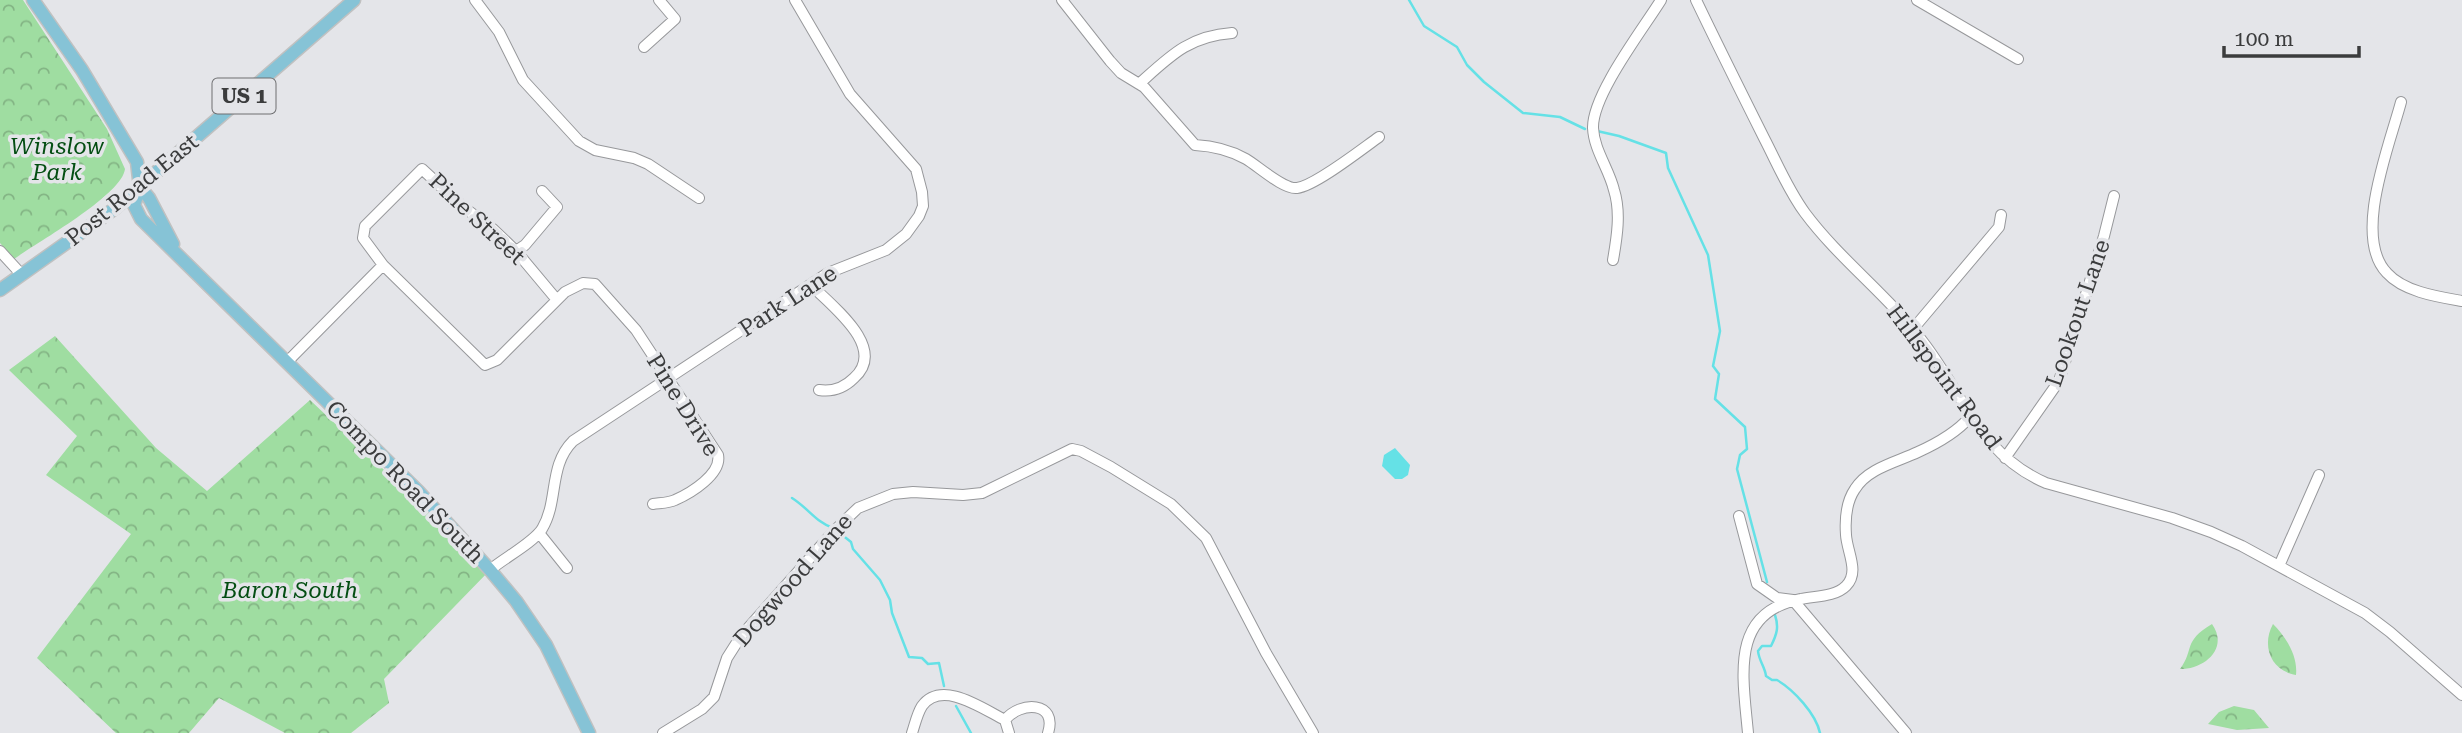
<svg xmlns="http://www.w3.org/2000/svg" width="2462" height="733" font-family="'Roboto Serif',serif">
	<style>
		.park { fill: url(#park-crowns) }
		.water { fill: #65e1e6 }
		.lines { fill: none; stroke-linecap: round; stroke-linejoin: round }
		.stream { stroke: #65e1e6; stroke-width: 2.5 }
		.minor-casing { stroke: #97989b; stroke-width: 12 }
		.major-casing { stroke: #c0c1c1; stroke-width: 15 }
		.minor { stroke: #fff; stroke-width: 10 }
		.major { stroke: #86c3d6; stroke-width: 12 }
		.labels { text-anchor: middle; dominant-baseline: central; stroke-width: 7; stroke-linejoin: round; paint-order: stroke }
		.shield { fill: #e4e5e9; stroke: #6e6f71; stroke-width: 2 }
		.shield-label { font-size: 21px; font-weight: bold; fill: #3b3c3d }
		.park-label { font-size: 23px; font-style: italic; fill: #044e13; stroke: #e4e5e9 }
		.street-label { font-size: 23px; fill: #3b3c3d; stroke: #e4e5e9 }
	</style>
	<defs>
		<pattern id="park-crowns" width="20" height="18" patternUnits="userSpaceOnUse" patternTransform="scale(1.75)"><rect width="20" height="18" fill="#9fdda1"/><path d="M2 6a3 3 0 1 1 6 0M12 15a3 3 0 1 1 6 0" fill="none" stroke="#83b484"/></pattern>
	</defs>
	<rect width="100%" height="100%" fill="#e4e5e9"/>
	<!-- park -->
	<path class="park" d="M0,0H23L107,129L125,169C122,195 38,242 14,259L0,243Z
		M55,336L156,448L207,491L310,400L490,570L384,679L389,703L351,733H285L219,698L189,733H116L37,658L131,534L46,475L77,436L9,370Z
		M2212,624C2229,648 2205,669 2180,669C2195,649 2182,642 2212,624Z
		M2273,624C2286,637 2298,656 2296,675C2271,671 2261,646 2273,624Z
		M2234,706L2254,710L2269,728L2237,730L2208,724L2219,712Z"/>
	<!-- water -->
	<path class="water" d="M1395,448L1410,465L1408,475L1402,479H1395L1382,466L1384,455Z"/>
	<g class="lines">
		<!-- stream -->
		<path class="stream" d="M1409,0L1424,26L1457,47L1467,65L1484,82L1523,113L1560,117L1585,129
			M1597,131L1619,136L1666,153L1668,168L1708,255L1720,331L1713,366L1719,374L1715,399L1745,427L1747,449L1740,455L1737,469L1767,582
			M792,498C808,508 817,523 833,528
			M841,534L851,542L853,549L880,580L890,600L892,613L909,657L922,658L928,664L939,663L944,686
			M1775,615C1779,627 1777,634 1771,646H1762L1758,651C1759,661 1765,667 1766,676L1772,680H1777C1794,690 1816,714 1820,733
			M956,706L971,733"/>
		<defs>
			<path id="minor" d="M475,0L499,32L523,80L579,141L595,150L634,158L648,164L699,198
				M1062,0L1110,61L1121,73L1144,87L1195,145C1214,146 1230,150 1246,159C1258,166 1284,190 1297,188C1315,186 1362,149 1379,137
				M1696,0C1718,46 1741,92 1764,138C1777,163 1788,190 1805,213C1840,260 1888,295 1923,342C1964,395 1979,454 2046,483L2172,518L2211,532L2242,546L2365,613L2390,632L2462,695
				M1917,0L2018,59
				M644,47L675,19L659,0
				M1139,84C1170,56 1189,36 1232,33
				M2401,102C2390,144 2352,237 2387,273C2404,292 2439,297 2462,301
				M0,251L22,275
				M516,251L525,245L557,207L542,191
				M1613,260C1617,237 1621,212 1614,190C1609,169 1594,150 1593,128C1592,95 1643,29 1661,0
				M383,265L485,365L497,360L565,292L583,283L595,284L636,330L718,455C722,474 691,493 675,500C669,503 660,503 653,504
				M811,285C832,306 888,348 854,378C844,388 832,392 819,390
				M1913,329L1999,227L2001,215
				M287,362L383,265L363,238L365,226L422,169L462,206L493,229L516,251L557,300
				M2005,458L2059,381L2104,236L2114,196
				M1739,516L1757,584L1777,598L1793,600L1906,733
				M539,533L567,568
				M2279,566L2319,475
				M490,570C504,558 533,543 542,529C559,501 548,466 573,441L828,273L886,250L906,234L919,216L923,206L922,192L916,169L850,94L795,0
				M1005,720C1020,701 1058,701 1048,733
				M663,733L702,709L714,697L727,658L741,636L834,531L858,508L893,494L913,492L963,495L982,493L1072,449L1081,451L1111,467L1171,504L1206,538L1266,653L1313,733
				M912,733C915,724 917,714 922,706C942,679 983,709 1005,720L1009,733
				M1748,733C1743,677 1729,612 1801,599C1815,596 1835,597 1846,586C1860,572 1847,552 1846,535C1845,521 1846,502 1855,489C1868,468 1897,462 1918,452C1938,443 1956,433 1970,417"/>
			<path id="major" d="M33,0L82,70L137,162L140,187L134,205L141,219L418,491L490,570L516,601L546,645L589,733
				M140,187L149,198L173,244
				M0,290L114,209L354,0"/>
		</defs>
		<!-- minor casing -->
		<use href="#minor" class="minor-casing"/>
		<!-- major casing -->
		<use href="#major" class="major-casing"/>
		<!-- minor -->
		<use href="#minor" class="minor"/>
		<!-- major -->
		<use href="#major" class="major"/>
	</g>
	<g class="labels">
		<!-- shield labels -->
		<rect class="shield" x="212.5" y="78.5" width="63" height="35" rx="5"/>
		<g class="shield-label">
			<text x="244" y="96">US 1</text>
		</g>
		<!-- park labels -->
		<g class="park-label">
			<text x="57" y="146">Winslow<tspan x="57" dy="26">Park</tspan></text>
			<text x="290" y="590">Baron South</text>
		</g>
		<!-- street labels -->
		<g class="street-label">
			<text transform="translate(132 190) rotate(-39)">Post Road East</text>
			<text transform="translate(477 219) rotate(43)">Pine Street</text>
			<text transform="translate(788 301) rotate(-33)">Park Lane</text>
			<text transform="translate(2078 313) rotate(-71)">Lookout Lane</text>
			<text transform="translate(1944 377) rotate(53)">Hillspoint Road</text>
			<text transform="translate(683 405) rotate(58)">Pine Drive</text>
			<text transform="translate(405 482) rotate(46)">Compo Road South</text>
			<text transform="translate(793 580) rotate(-49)">Dogwood Lane</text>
		</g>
	</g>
	<!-- scale -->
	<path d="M2224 46v10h135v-10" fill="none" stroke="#3b3c3d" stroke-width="3.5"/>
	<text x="2234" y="46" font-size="21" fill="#3b3c3d" stroke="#e4e5e9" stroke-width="5" paint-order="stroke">100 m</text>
</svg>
